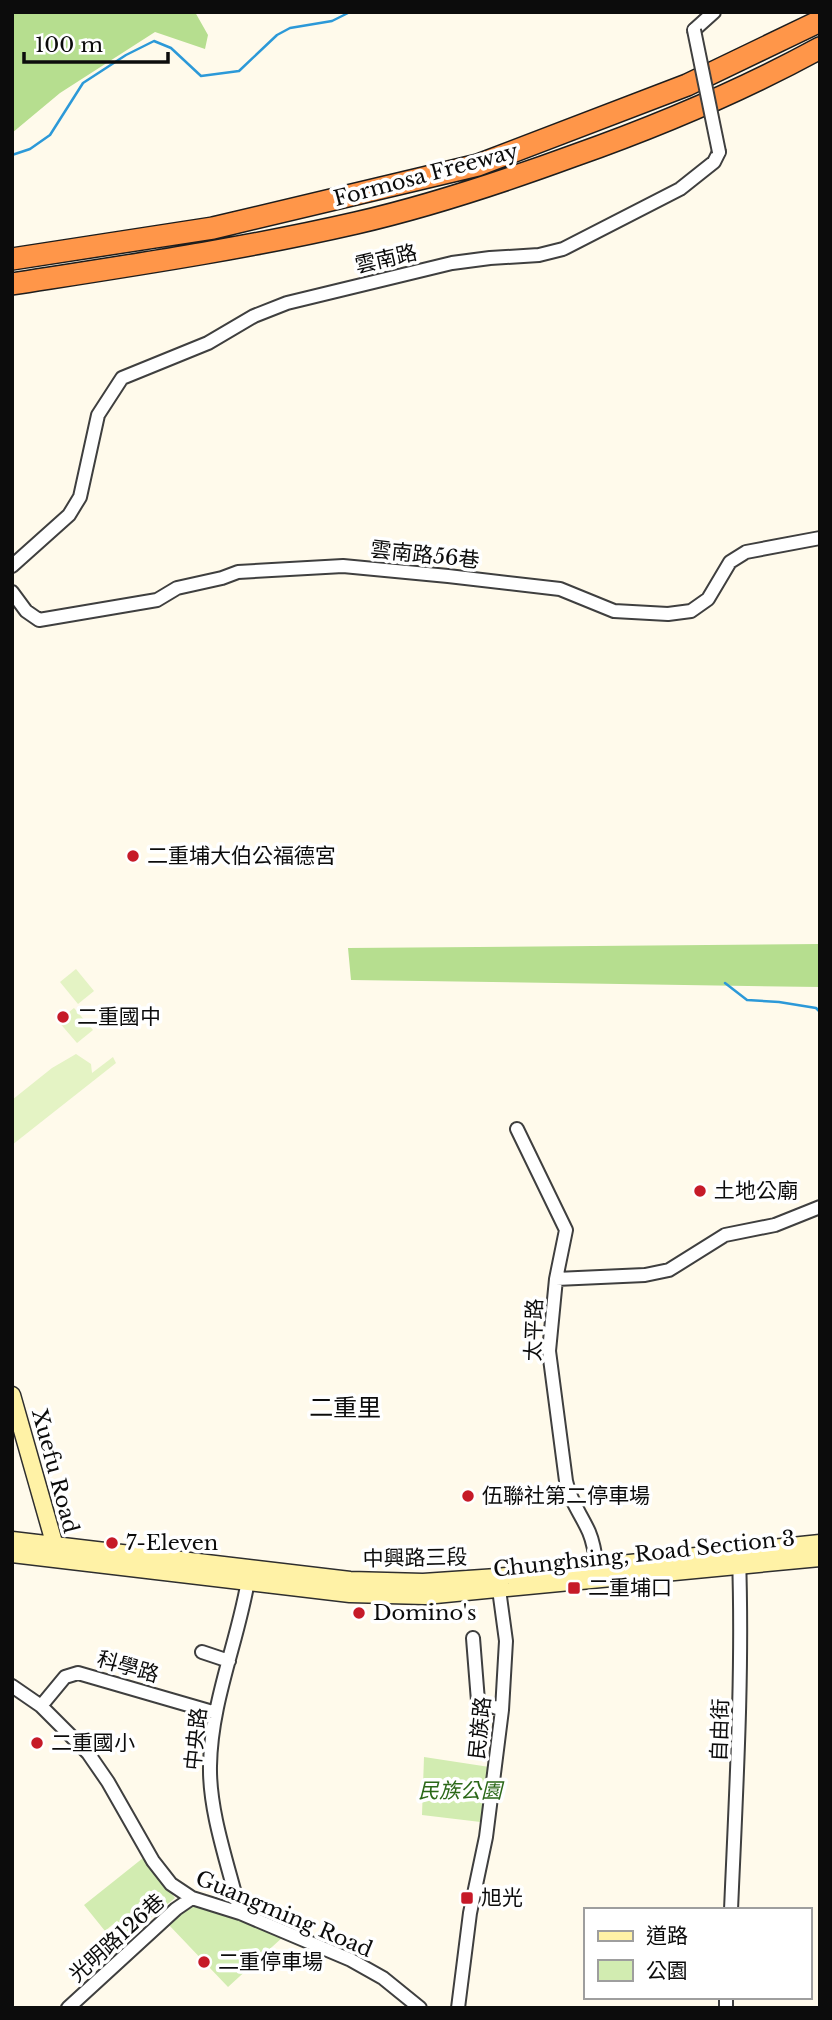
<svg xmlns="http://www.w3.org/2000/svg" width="832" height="2020" font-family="'Libre Baskerville','Noto Sans TC',serif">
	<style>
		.green { fill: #d2ecb1 }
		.forest { fill: #b6de8f }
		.pitch { fill: #e4f3c4 }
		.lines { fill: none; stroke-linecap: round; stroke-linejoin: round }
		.stream { stroke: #2c99d8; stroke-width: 2.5 }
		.street-casing { stroke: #3f3f3f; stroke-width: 16 }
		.secondary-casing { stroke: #2e2e2e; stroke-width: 19 }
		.highway-casing { stroke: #1d1d1d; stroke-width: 24 }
		.street { stroke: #fff; stroke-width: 12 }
		.secondary { stroke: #fff2a6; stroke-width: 16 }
		.highway { stroke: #ff9649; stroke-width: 21 }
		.street-bridge-casing { stroke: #3f3f3f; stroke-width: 16; stroke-linecap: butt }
		.street-bridge { stroke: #fff; stroke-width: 12 }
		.poi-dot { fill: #c61a28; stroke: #fff; stroke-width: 2.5 }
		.labels { text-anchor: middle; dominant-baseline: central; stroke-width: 7; stroke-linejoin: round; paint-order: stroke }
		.street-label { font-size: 21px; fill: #0c0c0c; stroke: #fff }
		.poi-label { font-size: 21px; fill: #0c0c0c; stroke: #fff; text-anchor: start }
		.park-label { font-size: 21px; font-style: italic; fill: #2b6818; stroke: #fff }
		.quarter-label { font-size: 24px; fill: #0c0c0c; stroke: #fff }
	</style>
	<rect width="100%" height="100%" fill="#fffaeb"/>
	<!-- green -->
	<path class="green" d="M424,1757L496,1768L489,1823L422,1815Z
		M143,1858L175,1898L129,1935L117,1921L105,1931L84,1905Z
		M192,1905L241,1919L283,1937L228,1987L168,1924Z"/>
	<!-- forest -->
	<path class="forest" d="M12,12H195L208,35L205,49L155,32L60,93L12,133Z
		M820,944V987L351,980L348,948Z"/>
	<!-- pitch -->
	<path class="pitch" d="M76,969L94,991L78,1004L60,982Z
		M74,1008L93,1030L77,1043L58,1021Z
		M76,1054L91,1064L92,1073L113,1057L116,1063L12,1145V1100L52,1068Z"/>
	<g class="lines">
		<!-- stream -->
		<path class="stream" d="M12,155L30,149L50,135L83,83L126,55L154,41L171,48L201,76L239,71L277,35L290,28L332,21L350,12
			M725,983L747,1000L779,1002L816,1008L820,1012"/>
		<defs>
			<path id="street" d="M694,30L714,12
				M12,566L69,515L80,497L98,415L122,378L208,343L254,316L287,303L452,263L490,258L539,255L563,249L680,189L714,162L719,152
				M12,592L26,611L39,620L157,600L177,588L222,578L238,572L343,566L448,576L560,589L614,611L668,614L691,611L708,599L730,562L746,552L820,538
				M517,1129L566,1230L556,1279L549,1351L566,1481C570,1501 581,1514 589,1532C595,1546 596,1560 598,1575
				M556,1279L645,1275L669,1270L725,1235L775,1225L820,1207
				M473,1638L478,1701L502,1710
				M202,1652L229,1661
				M12,1686L41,1706L88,1753L108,1782L153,1861L171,1884L192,1898L240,1913L351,1960L383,1978L420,2008
				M41,1706L65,1677L78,1673L216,1713
				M731,1910C736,1792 743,1675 739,1557
				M240,1913C229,1867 209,1813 210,1766C211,1700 239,1639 249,1575
				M68,2008L176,1909L192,1898
				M458,2008L470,1913L486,1837L502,1710L506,1641L498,1582
				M726,2008V1997"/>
			<path id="secondary" d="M12,1395L55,1546L54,1553
				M12,1540L350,1580L423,1582L497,1577L820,1543
				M12,1554L350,1594L425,1596L820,1558"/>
			<path id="highway" d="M12,259L213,228L478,165L687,85L820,21
				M12,284C127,266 243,249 356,223C430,206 502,182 573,156C658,126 741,91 820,48"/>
		</defs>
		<!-- street casing -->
		<use href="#street" class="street-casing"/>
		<!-- secondary casing -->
		<use href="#secondary" class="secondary-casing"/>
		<!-- highway casing -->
		<use href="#highway" class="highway-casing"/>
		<!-- street -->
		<use href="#street" class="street"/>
		<!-- secondary -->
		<use href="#secondary" class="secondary"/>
		<!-- highway -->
		<use href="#highway" class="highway"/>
		<defs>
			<path id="street-bridge" d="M694,30L719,152"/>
		</defs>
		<!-- street-bridge casing -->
		<use href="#street-bridge" class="street-bridge-casing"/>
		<!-- street-bridge -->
		<use href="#street-bridge" class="street-bridge"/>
	</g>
	<!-- markers -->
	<g class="poi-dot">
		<circle cx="133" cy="856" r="7"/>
		<circle cx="63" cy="1017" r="7"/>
		<circle cx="700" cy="1191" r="7"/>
		<circle cx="468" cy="1496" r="7"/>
		<circle cx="112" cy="1543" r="7"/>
		<rect x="567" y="1581" width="14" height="14" rx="3.5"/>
		<circle cx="359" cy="1613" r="7"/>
		<circle cx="37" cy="1743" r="7"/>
		<rect x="460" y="1891" width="14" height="14" rx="3.5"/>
		<circle cx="204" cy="1962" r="7"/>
	</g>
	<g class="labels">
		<!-- street labels -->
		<g class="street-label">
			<text transform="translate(426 175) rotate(-15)">Formosa Freeway</text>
			<text transform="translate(386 259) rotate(-13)">雲南路</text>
			<text transform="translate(425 555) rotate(6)">雲南路56巷</text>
			<text transform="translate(534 1330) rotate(-88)">太平路</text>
			<text transform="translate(55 1471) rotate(75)">Xuefu Road</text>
			<text transform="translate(644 1554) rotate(-6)">Chunghsing, Road Section 3</text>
			<text transform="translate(415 1558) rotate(-1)">中興路三段</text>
			<text transform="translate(128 1667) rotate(16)">科學路</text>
			<text transform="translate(480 1728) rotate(-84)">民族路</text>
			<text transform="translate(720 1730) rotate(-88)">自由街</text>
			<text transform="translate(196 1739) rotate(-84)">中央路</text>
			<text transform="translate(284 1914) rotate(23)">Guangming Road</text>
			<text transform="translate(117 1938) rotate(-42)">光明路126巷</text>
		</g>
		<!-- poi labels -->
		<g class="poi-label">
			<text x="147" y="856">二重埔大伯公福德宮</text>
			<text x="77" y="1017">二重國中</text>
			<text x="714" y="1191">土地公廟</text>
			<text x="482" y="1496">伍聯社第二停車場</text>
			<text x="126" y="1543">7-Eleven</text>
			<text x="588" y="1588">二重埔口</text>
			<text x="373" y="1613">Domino's</text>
			<text x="51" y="1743">二重國小</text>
			<text x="481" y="1898">旭光</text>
			<text x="218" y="1962">二重停車場</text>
		</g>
		<!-- park labels -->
		<g class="park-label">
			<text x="460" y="1791">民族公園</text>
		</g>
		<!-- quarter labels -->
		<g class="quarter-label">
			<text x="345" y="1407">二重里</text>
		</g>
	</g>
	<!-- border -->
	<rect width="832" height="2020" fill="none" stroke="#0c0c0c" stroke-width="28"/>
	<!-- legend -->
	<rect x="584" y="1908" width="228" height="91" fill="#ffffff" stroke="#9e9e9e" stroke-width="2"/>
	<rect x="598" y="1931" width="35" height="10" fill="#fff2a6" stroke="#9e9e9e" stroke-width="2"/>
	<text x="646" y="1943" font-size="21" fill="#0c0c0c">道路</text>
	<rect x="598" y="1960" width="35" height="21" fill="#d2ecb1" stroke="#9e9e9e" stroke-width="2"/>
	<text x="646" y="1978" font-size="21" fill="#0c0c0c">公園</text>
	<!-- scale -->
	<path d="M24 52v10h144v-10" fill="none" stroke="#0c0c0c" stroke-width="3.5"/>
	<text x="35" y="52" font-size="21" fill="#0c0c0c" stroke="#ffffff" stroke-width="5" paint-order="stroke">100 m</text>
</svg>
